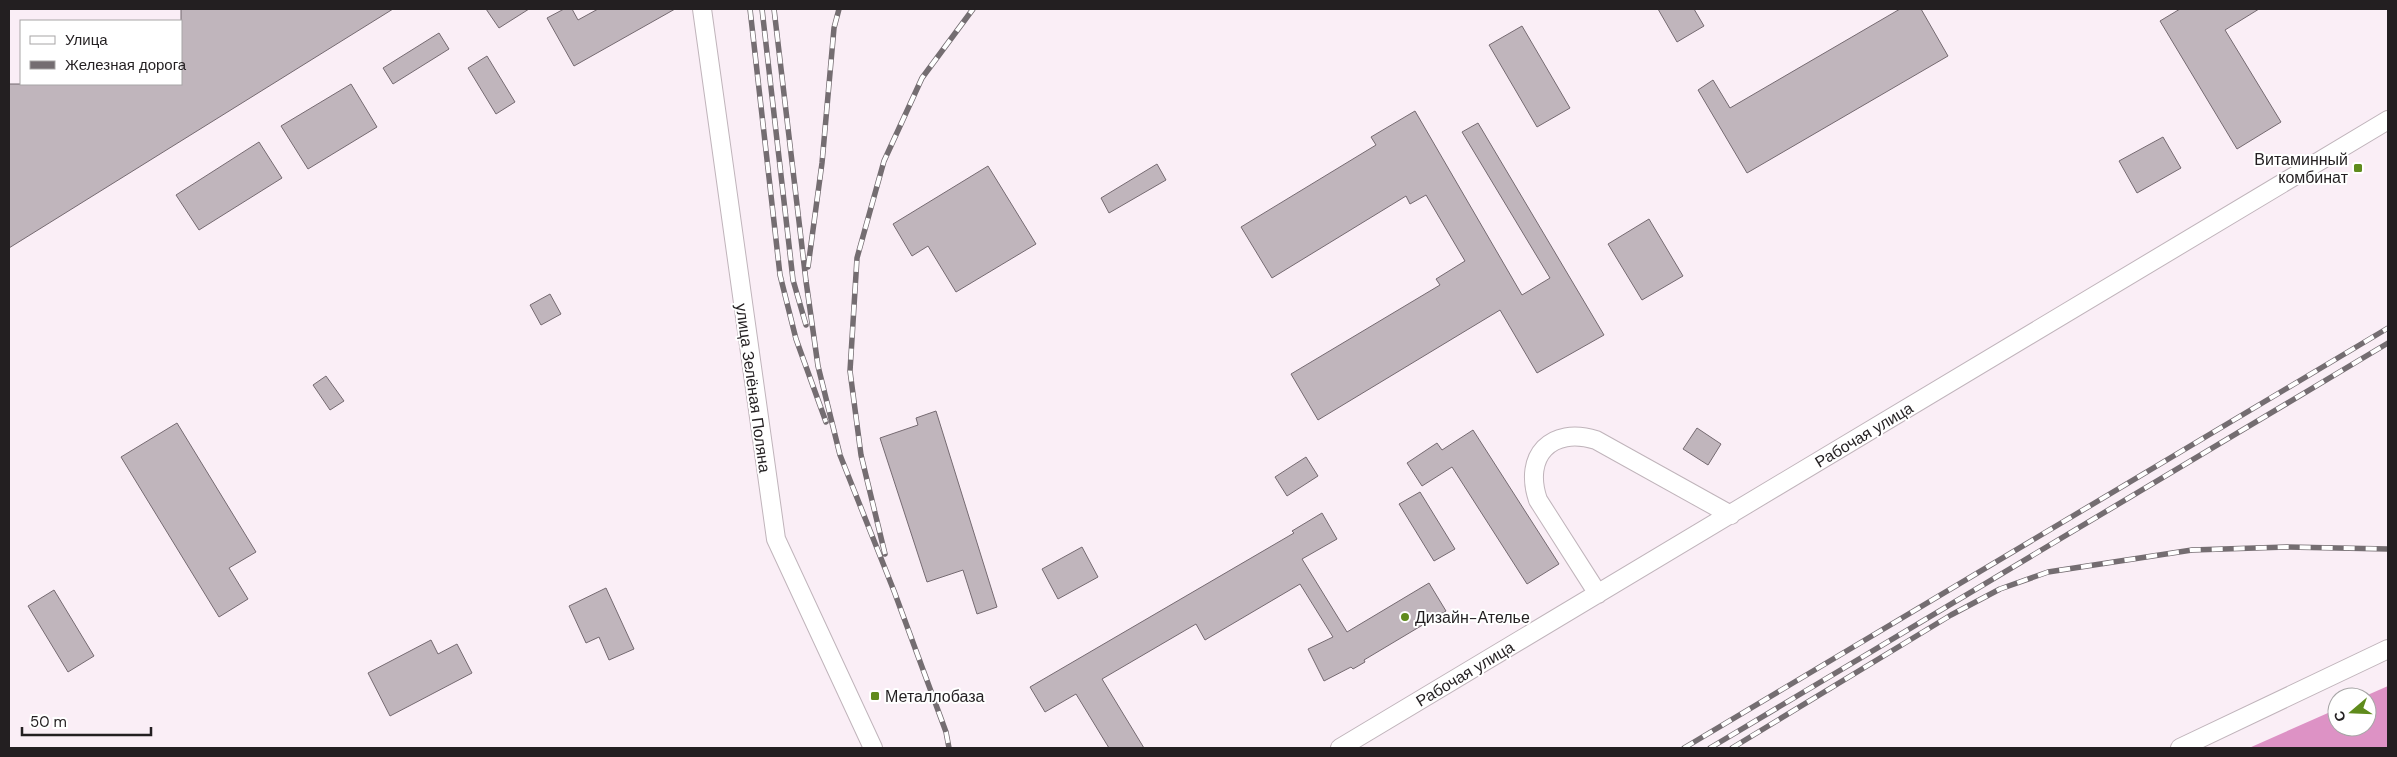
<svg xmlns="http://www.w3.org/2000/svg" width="2397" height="757" font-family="'DM Sans',sans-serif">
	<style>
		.forest { fill: #dd92c5 }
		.building { fill: #c0b5bc; stroke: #756a71 }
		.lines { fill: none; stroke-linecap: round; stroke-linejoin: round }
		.minor-casing { stroke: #c0b4bb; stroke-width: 20 }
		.minor { stroke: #fff; stroke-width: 18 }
		.rail-casing { stroke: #746d71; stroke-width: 5.5 }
		.rail { stroke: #fff; stroke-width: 4; stroke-dasharray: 11; stroke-linecap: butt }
		.poi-dot { fill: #5f8b1c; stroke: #fff; stroke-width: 2 }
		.labels { text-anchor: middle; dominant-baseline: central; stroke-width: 4; stroke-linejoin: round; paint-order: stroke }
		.poi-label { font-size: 16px; fill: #231f21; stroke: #fff; text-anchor: start }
		.street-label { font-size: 16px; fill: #231f21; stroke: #fff }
	</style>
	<rect width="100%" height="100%" fill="#faeef6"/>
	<!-- forest -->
	<path class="forest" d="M2388,686V748H2249L2337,709V727H2367V697H2363Z"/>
	<!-- building -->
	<path class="building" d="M181,9H393L9,248V84H181Z
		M486,9H529L499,28Z
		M564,9H572L578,20L598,9H675L574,66L547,18Z
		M1658,9H1694L1704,26L1677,42Z
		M1900,9H1921L1948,56L1747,173L1698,90L1713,80L1730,108Z
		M2180,9H2259L2225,30L2281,122L2237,149L2160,21Z
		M1522,26L1570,108L1537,127L1489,45Z
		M439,33L449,49L393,84L383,68Z
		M487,56L515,102L496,114L468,68Z
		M351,84L377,127L308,169L281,126Z
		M1415,111L1522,295L1550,278L1462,132L1478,123L1604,335L1537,373L1500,310L1318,420L1291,374L1440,285L1436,279L1465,261L1426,195L1410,204L1406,196L1272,278L1241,227L1376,145L1371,137Z
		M2163,137L2181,168L2137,193L2119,161Z
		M259,142L282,178L199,230L176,195Z
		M1157,164L1166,180L1109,213L1101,198Z
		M988,166L1036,244L956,292L928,246L912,256L893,224Z
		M1649,219L1683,276L1642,300L1608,244Z
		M550,294L561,314L541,325L530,305Z
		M326,376L344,401L330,410L313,385Z
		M936,411L997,607L977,614L963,570L927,582L880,438L918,425L916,418Z
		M177,423L256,552L229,568L248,599L219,617L121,457Z
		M1697,428L1721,444L1708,465L1683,449Z
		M1473,430L1559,564L1527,584L1452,467L1422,486L1407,463L1437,443L1442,450Z
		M1306,457L1318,476L1287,496L1275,477Z
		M1420,492L1455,549L1434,561L1399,504Z
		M1322,513L1337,539L1302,559L1347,632L1429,583L1446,611L1364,660L1365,662L1353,669L1351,667L1324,681L1308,649L1333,637L1300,584L1205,640L1196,624L1102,679L1144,748H1109L1076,694L1045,712L1030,687L1294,533L1292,531Z
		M1082,547L1098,577L1058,599L1042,569Z
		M606,588L634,649L609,660L599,637L586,643L569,606Z
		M54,590L94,656L68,672L28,606Z
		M431,640L438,654L457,644L472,673L390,716L368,673Z"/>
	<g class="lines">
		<defs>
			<path id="minor" d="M702,9L776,539L873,748
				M1598,594L1538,500C1523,456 1551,426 1596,440L1731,515
				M1340,748L2388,120
				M2180,748L2388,649"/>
		</defs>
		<!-- minor casing -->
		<use href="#minor" class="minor-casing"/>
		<!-- minor -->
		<use href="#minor" class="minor"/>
		<defs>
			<path id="rail" d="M750,9L780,275L796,339L826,422
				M762,9L793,280L806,325
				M774,9L806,281L818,366L840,455L894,591L946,732L949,748
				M808,267L822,163L834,28L839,9
				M885,554L861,455L850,371L857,258L884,161L922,78L973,9
				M1684,748L2388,328
				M1710,748L2388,343
				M1732,748L1951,615L2000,589L2048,572L2192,550L2287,547L2388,549"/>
		</defs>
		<!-- rail casing -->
		<use href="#rail" class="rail-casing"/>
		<!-- rail -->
		<use href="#rail" class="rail"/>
	</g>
	<!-- markers -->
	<g class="poi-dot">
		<rect x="2353" y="163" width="10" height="10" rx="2.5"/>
		<circle cx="1405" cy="617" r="5"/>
		<rect x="870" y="691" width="10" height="10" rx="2.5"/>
	</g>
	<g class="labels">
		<!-- poi labels -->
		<g class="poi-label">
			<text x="2348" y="159" text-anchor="end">Витаминный<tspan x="2348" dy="18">комбинат</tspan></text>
			<text x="1415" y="617">Дизайн-Ателье</text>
			<text x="885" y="696">Металлобаза</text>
		</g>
		<!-- street labels -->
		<g class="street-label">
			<text transform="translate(753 388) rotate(82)">улица Зелёная Поляна</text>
			<text transform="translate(1864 435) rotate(-31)">Рабочая улица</text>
			<text transform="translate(1465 674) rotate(-31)">Рабочая улица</text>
		</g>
	</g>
	<!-- border -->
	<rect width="2397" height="757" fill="none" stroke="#231f21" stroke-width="20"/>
	<!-- legend -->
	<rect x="20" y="20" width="162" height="65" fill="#ffffff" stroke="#a7a5a6"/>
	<rect x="30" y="36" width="25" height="8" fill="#ffffff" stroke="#a7a5a6"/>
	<text x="65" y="45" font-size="15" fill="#231f21">Улица</text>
	<rect x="30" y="61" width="25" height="8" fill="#746d71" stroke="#a7a5a6"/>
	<text x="65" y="70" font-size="15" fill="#231f21">Железная дорога</text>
	<!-- north arrow -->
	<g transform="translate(2352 712) rotate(251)"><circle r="24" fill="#ffffff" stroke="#a7a5a6"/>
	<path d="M0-4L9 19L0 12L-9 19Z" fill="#5f8b1c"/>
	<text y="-8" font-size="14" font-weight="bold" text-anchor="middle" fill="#231f21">С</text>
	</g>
	<!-- scale -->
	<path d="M22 727v8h129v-8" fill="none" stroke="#231f21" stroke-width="2.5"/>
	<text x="30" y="727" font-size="15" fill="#231f21" stroke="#ffffff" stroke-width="4" paint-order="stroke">50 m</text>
</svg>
